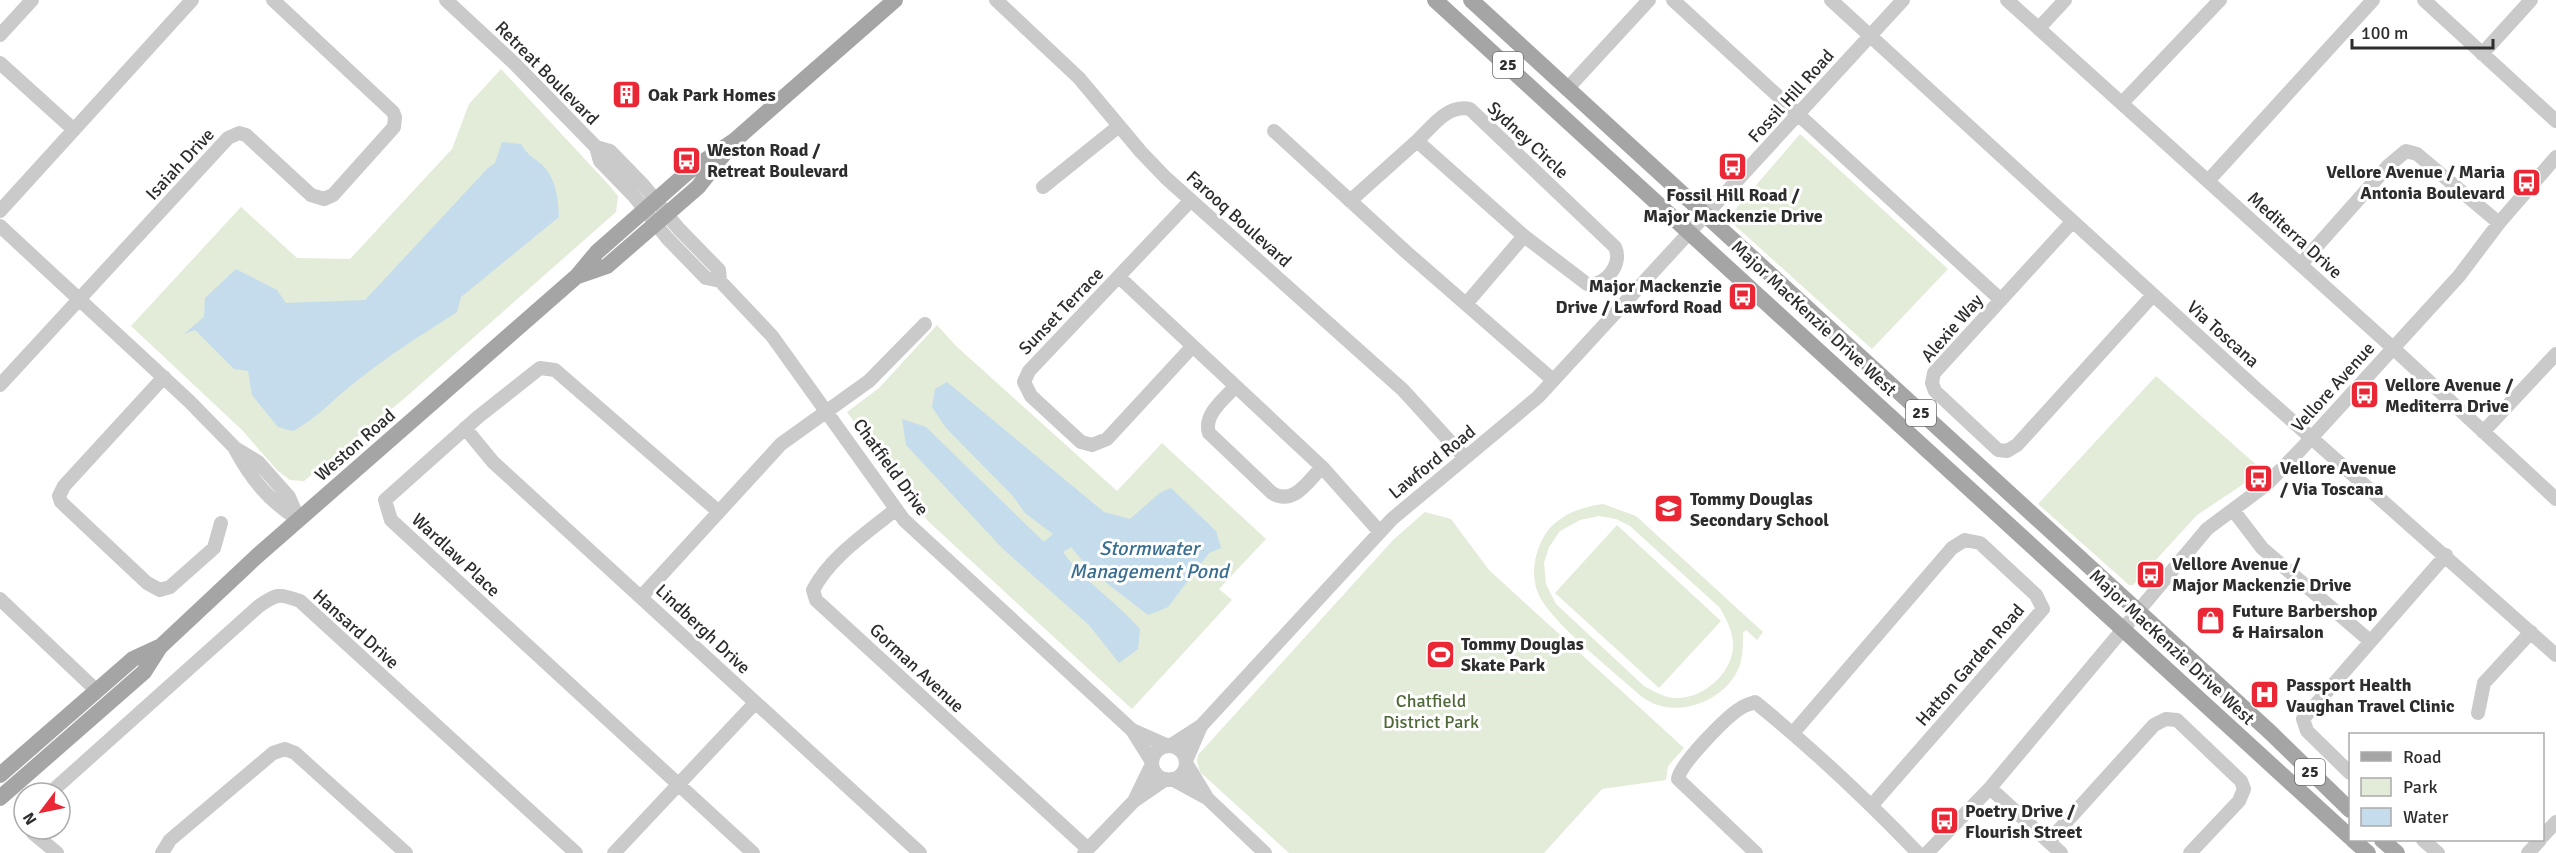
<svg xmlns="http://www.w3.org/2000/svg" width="2556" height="853" font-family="Signika,sans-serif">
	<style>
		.green { fill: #e3ebd9; fill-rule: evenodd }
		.water { fill: #c4dcec }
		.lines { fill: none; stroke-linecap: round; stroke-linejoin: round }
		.minor { stroke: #cacaca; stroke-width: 14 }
		.major { stroke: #a5a5a5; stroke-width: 16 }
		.labels { text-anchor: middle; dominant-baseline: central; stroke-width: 6; stroke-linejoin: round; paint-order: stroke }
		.shield { fill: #fff; stroke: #6c6c6c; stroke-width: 1.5 }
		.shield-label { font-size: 16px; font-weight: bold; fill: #2d2d2d }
		.street-label { font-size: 18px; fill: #2d2d2d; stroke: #fff }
		.poi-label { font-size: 18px; font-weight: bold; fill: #2d2d2d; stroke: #fff; text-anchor: start }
		.park-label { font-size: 18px; fill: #4f6939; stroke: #fff }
		.water-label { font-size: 20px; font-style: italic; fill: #396e90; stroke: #fff }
	</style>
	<rect width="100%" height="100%" fill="#fff"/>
	<!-- green -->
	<path class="green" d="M501,69L608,184L618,196L616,212L406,397L304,481L290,480L278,471L242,430L131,326L241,207L297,258L350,259L452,149L469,104Z
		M1800,134L1948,269L1872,349L1731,222L1734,211Z
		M937,325L956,346L1117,491L1162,443L1266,539L1219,589L1232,600L1132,709L929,522L901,488L847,412L879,388Z
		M2156,376L2261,469L2242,485L2197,515L2133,585H2129L2038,504Z
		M1603,504L1636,516L1763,632L1757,640L1746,630L1743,633C1743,642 1743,652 1741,661C1733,694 1690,716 1658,705C1653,704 1647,700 1642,697C1617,674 1549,621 1538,593C1531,576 1534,556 1542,540C1553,517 1579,507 1603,504ZM1599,516L1616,519L1630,526L1720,608C1727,620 1734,634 1733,648C1731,675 1701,700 1674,698C1663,697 1653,691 1644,686L1556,604L1546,584L1544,563L1549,547L1560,531L1580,520Z
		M1425,512L1451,519L1489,570L1684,748L1668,766L1666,780L1602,789L1544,853H1289L1200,772L1197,761L1198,755L1394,539Z
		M1617,525L1721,621L1659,688L1555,593Z"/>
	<!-- water -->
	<path class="water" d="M502,142L521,144C529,157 531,155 541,164C556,177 558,198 559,217L461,297L457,312C423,334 389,355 358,380C335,397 318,418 293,431L278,427L252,395L248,371L234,369L195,330L184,334L204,317L205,298L236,269L277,290L286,303L365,300L488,168L495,163Z
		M947,382L1104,512L1130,519L1161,492L1171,488L1216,531L1221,548L1209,553L1168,607L1148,615L1091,571L1071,547L1063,552C1084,582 1116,601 1140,629L1138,649L1119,663L1089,625L1003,549L906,445L902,419L926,427L1044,542L1053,534L1025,513L1012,495L946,428L932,407L935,389Z"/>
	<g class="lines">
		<!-- minor -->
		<path class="minor" d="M446,0L514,63L596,147L600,161L633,195L667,238L706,278L720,281L772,336L904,520L1132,730L1152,762
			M996,0L1079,78L1141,152L1166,178L1403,390L1465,458
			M1673,0L2001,300
			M1831,0L2254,387L2556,655
			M2007,0L2393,348L2556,499
			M2424,0L2556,121
			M2039,28L2065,0
			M0,35L32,0
			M2482,54L2531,0
			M0,63L73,129
			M1567,89L1649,0
			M2122,103L2220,0
			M1274,131L1405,251L1553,380
			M596,147L610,151L644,186L678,228L719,270L720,281
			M2208,181L2373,0
			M1043,187L1119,126
			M1191,200L1029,371L1024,382L1031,396L1081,442L1092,445L1107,439L1192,347
			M1350,201L1417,141
			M0,211L192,0
			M2072,222L1934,373L1932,383L1935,391L1998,450L2007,451L2017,445L2153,295
			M0,226L189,401L235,448L258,462L289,497L299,520
			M2301,264L2388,166L2406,151L2417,154L2499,223
			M1119,277L1322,467L1379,531
			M1466,304L1524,236L1587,284C1606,286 1623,264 1615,247L1470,109C1447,104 1432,127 1417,141L1524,236
			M164,377L64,486L59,496L61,502L147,583L160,590L170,587L214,548L221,523
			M0,385L228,138L239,133L246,135L311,195L324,199L333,195L394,127L395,117L393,112L273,0
			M1235,387C1224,399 1203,415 1209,433L1272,493C1294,506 1308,481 1322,467
			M465,428L493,462L920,853
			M2483,432L2556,354
			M235,449C251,479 270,502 299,520
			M896,509C867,533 831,556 813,590L816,600L1088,849
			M2233,510L2262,548L2370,641
			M719,512L555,370L540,368L478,417L385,500L391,520L753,853
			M641,597L781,444L869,381L925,324
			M0,599L97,691
			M2478,713L2484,683L2531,632
			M1132,730L1168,746
			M1793,733L1952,548L1965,540L1980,543L2036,595L2043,609L1872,805
			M1170,746L1201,726L1392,519L1538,397L1903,0
			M1152 763a17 17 0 1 1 34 0a17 17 0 1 1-34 0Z
			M1186,761L1201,726
			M1186,763L1206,796
			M2350,773L2307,731L2303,719L2446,555
			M1172,779L1207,798L1265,853
			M1990,788L2061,853
			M50,793L259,606C276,594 279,593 300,601L576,853
			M1135,799L1152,764
			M31,829L33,833L57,853
			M2542,837L2556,822
			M2423,840L2438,853
			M2049,841L2154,725L2166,719L2177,720L2241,781L2244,789L2239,801L2190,853
			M162,853L170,840L273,753L285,749L295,753L406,853
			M614,853L755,703
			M1084,853L1134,801L1166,779
			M1756,853L1678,779C1680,764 1727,716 1741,708C1745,705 1750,704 1755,702C1813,749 1867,800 1918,853
			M1927,853L1990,788L2207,529L2266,485L2303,447L2459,276L2499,223L2556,157
			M2528,853L2540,840"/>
		<!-- major -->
		<path class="major" d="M1435,0L2350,837
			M1471,0L2271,733L2350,810
			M578,276L607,266L698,187L724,154
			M0,775L133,659L159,647
			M0,798L144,672L160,647L256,557L577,276L597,252L688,172L734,141L895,0
			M2353,840L2368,853
			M2382,840L2397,853"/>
	</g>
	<!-- icons -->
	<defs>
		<symbol id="building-square" viewBox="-11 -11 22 22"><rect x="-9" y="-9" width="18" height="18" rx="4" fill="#ea2835" stroke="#fff"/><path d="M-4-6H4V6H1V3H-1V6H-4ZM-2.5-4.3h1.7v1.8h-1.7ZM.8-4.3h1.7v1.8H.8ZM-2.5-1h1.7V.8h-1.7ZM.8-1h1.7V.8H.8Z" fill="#fff"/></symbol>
		<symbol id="bus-square" viewBox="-11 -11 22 22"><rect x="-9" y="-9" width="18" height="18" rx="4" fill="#ea2835" stroke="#fff"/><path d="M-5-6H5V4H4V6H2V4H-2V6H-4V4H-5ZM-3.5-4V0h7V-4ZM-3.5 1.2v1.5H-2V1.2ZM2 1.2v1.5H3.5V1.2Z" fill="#fff"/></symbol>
		<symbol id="school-square" viewBox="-11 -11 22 22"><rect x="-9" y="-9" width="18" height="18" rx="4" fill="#ea2835" stroke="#fff"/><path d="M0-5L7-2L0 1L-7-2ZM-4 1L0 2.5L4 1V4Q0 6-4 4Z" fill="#fff"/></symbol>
		<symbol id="shop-square" viewBox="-11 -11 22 22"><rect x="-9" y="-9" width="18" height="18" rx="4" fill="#ea2835" stroke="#fff"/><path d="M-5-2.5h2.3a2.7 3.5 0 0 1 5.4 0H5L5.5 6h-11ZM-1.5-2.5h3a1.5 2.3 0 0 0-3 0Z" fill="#fff"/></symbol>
		<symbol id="stadium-square" viewBox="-11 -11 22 22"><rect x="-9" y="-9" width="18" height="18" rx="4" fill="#ea2835" stroke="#fff"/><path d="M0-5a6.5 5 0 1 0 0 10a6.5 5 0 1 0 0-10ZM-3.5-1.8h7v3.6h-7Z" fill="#fff"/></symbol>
		<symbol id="hospital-square" viewBox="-11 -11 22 22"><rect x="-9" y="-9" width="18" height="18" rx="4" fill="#ea2835" stroke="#fff"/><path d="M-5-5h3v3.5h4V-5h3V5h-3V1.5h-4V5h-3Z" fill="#fff"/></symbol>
	</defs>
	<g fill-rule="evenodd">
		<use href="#building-square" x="610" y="78" width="33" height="33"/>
		<use href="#bus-square" x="670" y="144" width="33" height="33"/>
		<use href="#bus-square" x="1716" y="150" width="33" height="33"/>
		<use href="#bus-square" x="2510" y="166" width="33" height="33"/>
		<use href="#bus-square" x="1726" y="280" width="33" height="33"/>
		<use href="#bus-square" x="2348" y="378" width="33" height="33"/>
		<use href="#bus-square" x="2242" y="462" width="33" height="33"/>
		<use href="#school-square" x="1652" y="492" width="33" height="33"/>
		<use href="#bus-square" x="2134" y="558" width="33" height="33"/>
		<use href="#shop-square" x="2194" y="604" width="33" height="33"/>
		<use href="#stadium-square" x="1424" y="638" width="33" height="33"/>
		<use href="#hospital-square" x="2248" y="678" width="33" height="33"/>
		<use href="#bus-square" x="1928" y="804" width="33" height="33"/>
	</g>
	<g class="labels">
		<!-- shield labels -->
		<g class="shield">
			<rect x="1493" y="52" width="30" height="26" rx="4.5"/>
			<rect x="1906" y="400" width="30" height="26" rx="4.5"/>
			<rect x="2295" y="759" width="30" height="26" rx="4.5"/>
		</g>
		<g class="shield-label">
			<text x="1508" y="65">25</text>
			<text x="1921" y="413">25</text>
			<text x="2310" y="772">25</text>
		</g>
		<!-- street labels -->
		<g class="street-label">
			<text transform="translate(547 73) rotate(45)">Retreat Boulevard</text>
			<text transform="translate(1791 96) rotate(-48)">Fossil Hill Road</text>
			<text transform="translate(1528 140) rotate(43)">Sydney Circle</text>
			<text transform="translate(180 164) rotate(-47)">Isaiah Drive</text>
			<text transform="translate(1239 219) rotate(42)">Farooq Boulevard</text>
			<text transform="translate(2295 235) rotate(42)">Mediterra Drive</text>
			<text transform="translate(1061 311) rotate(-46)">Sunset Terrace</text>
			<text transform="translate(1814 318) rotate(43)">Major MacKenzie Drive West</text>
			<text transform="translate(1952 328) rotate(-49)">Alexie Way</text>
			<text transform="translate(2223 334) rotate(42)">Via Toscana</text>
			<text transform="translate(2333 387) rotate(-48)">Vellore Avenue</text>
			<text transform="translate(355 445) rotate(-41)">Weston Road</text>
			<text transform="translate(1432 462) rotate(-39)">Lawford Road</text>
			<text transform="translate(891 467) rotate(54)">Chatfield Drive</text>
			<text transform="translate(456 555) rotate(43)">Wardlaw Place</text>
			<text transform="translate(356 629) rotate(42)">Hansard Drive</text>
			<text transform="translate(703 629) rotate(43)">Lindbergh Drive</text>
			<text transform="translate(2172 647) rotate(43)">Major MacKenzie Drive West</text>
			<text transform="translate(1970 665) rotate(-49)">Hatton Garden Road</text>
			<text transform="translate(917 668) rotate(43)">Gorman Avenue</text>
		</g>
		<!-- poi labels -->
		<g class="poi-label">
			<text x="648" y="95">Oak Park Homes</text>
			<text x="707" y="150">Weston Road /<tspan x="707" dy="21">Retreat Boulevard</tspan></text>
			<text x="2505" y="172" text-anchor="end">Vellore Avenue / Maria<tspan x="2505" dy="21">Antonia Boulevard</tspan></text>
			<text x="1733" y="195" text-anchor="middle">Fossil Hill Road /<tspan x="1733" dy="21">Major Mackenzie Drive</tspan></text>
			<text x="1722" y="286" text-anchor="end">Major Mackenzie<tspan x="1722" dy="21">Drive / Lawford Road</tspan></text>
			<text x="2385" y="385">Vellore Avenue /<tspan x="2385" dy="21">Mediterra Drive</tspan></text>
			<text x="2280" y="468">Vellore Avenue<tspan x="2280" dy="21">/ Via Toscana</tspan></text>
			<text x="1690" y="499">Tommy Douglas<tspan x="1690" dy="21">Secondary School</tspan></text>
			<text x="2172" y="564">Vellore Avenue /<tspan x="2172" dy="21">Major Mackenzie Drive</tspan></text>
			<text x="2232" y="611">Future Barbershop<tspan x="2232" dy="21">&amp; Hairsalon</tspan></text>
			<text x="1461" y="644">Tommy Douglas<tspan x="1461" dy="21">Skate Park</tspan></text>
			<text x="2286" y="685">Passport Health<tspan x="2286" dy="21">Vaughan Travel Clinic</tspan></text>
			<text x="1965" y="811">Poetry Drive /<tspan x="1965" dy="21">Flourish Street</tspan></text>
		</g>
		<!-- park labels -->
		<g class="park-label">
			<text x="1431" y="701">Chatfield<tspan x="1431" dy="21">District Park</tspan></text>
		</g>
		<!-- water labels -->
		<g class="water-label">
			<text x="1149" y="548">Stormwater<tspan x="1149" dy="23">Management Pond</tspan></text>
		</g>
	</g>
	<!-- legend -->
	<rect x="2349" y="733" width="195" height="108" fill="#ffffff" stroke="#ababab" stroke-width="1.5"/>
	<rect x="2361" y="752" width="30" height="9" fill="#a5a5a5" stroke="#ababab" stroke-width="1.5"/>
	<text x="2403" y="763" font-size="18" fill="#2d2d2d">Road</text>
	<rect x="2361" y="778" width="30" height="18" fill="#e3ebd9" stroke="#ababab" stroke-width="1.5"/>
	<text x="2403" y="793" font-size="18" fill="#2d2d2d">Park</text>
	<rect x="2361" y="808" width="30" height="18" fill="#c4dcec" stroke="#ababab" stroke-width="1.5"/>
	<text x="2403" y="823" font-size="18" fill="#2d2d2d">Water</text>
	<!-- north arrow -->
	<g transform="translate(42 811) rotate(238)"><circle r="28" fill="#ffffff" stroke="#ababab" stroke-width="1.5"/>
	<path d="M0-4.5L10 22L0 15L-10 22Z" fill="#ea2835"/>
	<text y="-9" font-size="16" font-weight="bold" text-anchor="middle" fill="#2d2d2d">N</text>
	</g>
	<!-- scale -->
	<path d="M2352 39v9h141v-9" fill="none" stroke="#2d2d2d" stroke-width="3"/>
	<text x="2361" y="39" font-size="18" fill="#2d2d2d" stroke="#ffffff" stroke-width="4.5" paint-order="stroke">100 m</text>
</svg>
